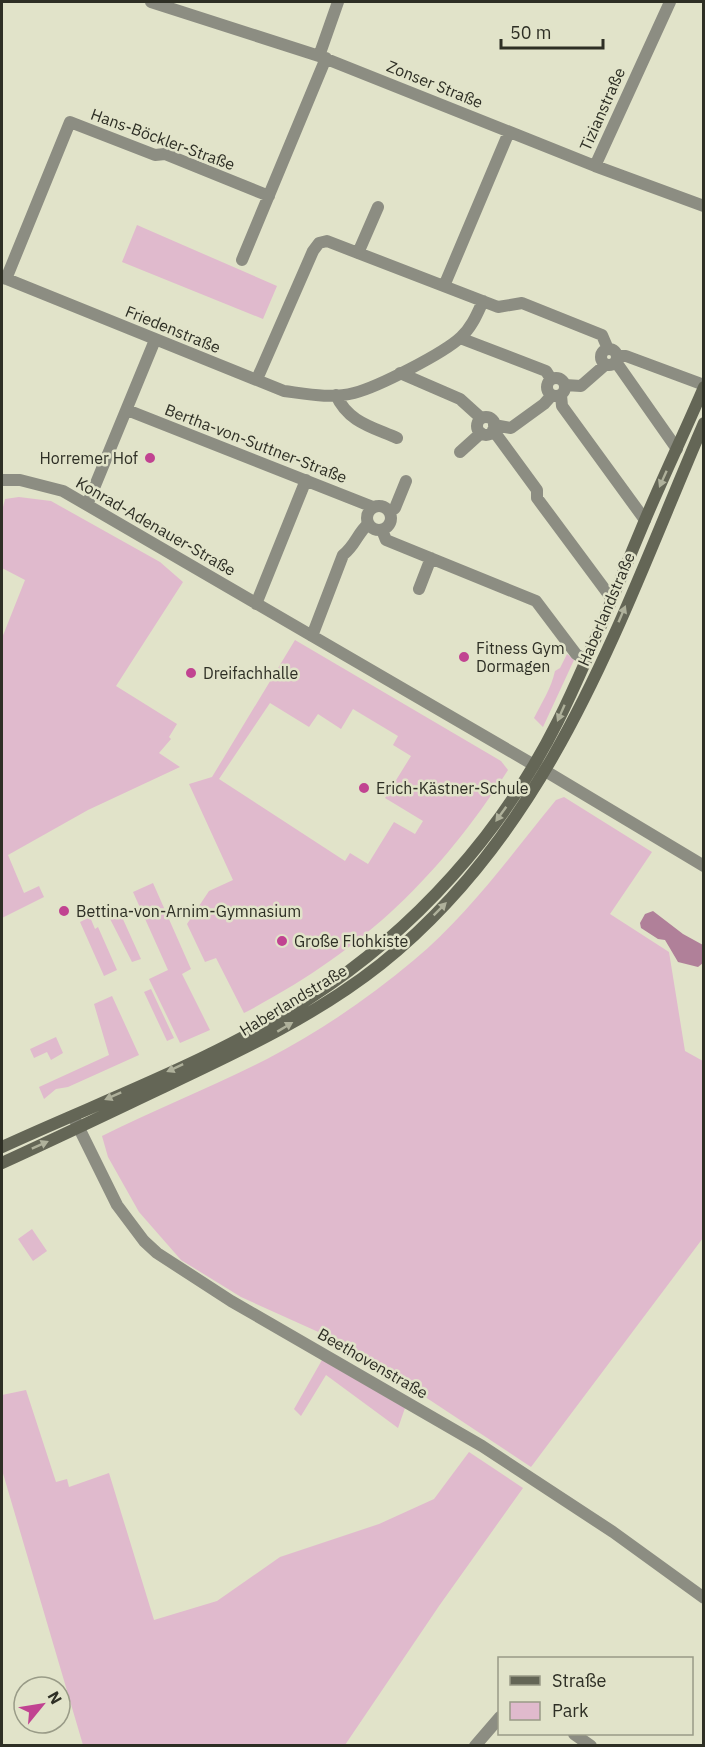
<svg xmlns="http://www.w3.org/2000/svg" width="705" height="1747" font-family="'IBM Plex Sans',sans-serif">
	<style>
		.green { fill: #e0bacd; fill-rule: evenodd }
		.water { fill: #b08099 }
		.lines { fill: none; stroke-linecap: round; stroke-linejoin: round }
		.street { stroke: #8c8d82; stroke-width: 12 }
		.secondary { stroke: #646656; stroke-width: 12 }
		.oneway { fill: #afb19b }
		.poi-dot { fill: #c14391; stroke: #e1e3c9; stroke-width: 2 }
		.labels { text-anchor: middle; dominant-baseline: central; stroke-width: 5; stroke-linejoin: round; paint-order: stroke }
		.street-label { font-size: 16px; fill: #2e2f25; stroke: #e1e3c9 }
		.poi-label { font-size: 16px; fill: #2e2f25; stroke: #e1e3c9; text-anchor: start }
	</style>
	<rect width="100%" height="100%" fill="#e1e3c9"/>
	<!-- green -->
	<path class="green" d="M137,225L277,286L263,319L122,262Z
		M19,497L51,501L160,562L183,582L116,686L177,724L169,737L171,739L159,753L180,767L88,810L8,855L24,893L39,886L44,897L2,918V638L25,580L2,568V511L5,499Z
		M295,640L501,761L508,770C437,880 361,952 244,1013L216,958L205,962L187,924L209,891L233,880L189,784L212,777ZM270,703L309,727L318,714L341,729L353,709L398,736L393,745L411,756L385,798L423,821L415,834L394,822L368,864L350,853L345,861L219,779Z
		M567,654L574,660L543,727L534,718C542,702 551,689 555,671L560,668Z
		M564,797L652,852L610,914L669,952L685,1051L703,1061V1238L531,1467L345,1344L241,1297L181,1260L139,1212L108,1157L102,1136C156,1109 213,1087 267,1059C319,1032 369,998 414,960C468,915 511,855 556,800Z
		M153,883L191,969L182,974L210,1030L180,1043L149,979L168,970L133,892Z
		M117,906L141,959L132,962L106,911Z
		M90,917L95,929L98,927L117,970L104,976L80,922Z
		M151,989L174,1038L167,1041L144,992Z
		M112,996L139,1055L68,1087L56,1089L44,1099L39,1087L109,1055L94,1004Z
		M56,1037L63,1053L51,1060L47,1052L34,1058L30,1049Z
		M32,1229L47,1251L33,1261L18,1239Z
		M322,1360L405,1408L398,1428L326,1375L301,1416L294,1409Z
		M26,1390L56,1482L67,1479L69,1487L109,1473L154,1620L217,1601L280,1557L379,1524L434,1499L469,1452L523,1488L439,1606L345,1745H83L2,1470V1395Z"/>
	<!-- water -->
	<path class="water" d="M653,911L683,934L703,945V963L698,967L678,962L665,940L658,939L641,928L640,923L645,914Z"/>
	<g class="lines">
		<!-- street -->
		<path class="street" d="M151,2L319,56L595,166L704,206
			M319,56L338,2
			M595,166L670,2
			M358,253L378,207
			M242,260L326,58
			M2,277L284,391C307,394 331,399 354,393C378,387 444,353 461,337C472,327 477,314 483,301
			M6,279L70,122L155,155L165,154L269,196
			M444,286L509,132
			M460,338L546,371L551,379
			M601 357a8 8 0 1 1 16 0a8 8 0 1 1-16 0Z
			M617,356H626L704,385
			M616,362L677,449
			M400,373L460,399L481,418
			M547 387a9 9 0 1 1 18 0a9 9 0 1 1-18 0Z
			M257,379L313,251L319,243L327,241L498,307L522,303L602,335L608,349
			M565,385L581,386L605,365
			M336,395C348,422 372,427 397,438
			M561,395L562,406L645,520
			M127,410L373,507
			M477 426a9 9 0 1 1 18 0a9 9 0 1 1-18 0Z
			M494,425L511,428L544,404L552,395
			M493,430L537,490V498L612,599
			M460,452L481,433
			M2,480H20L63,491L534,765
			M87,505L155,340
			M367 518a12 12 0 1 1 24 0a12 12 0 1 1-24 0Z
			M390,512L395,508L406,481
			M382,530L386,540L536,601L576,654L584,659
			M419,589L431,558
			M256,604L306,480
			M312,636L343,555C355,546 357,534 368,524
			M547,772L704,866
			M74,1118L117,1205L144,1241L157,1253L231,1301L482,1446L613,1532L704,1598
			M574,1734L591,1746
			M475,1746L500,1717"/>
		<!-- secondary -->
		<path class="secondary" d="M2,1147C104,1100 215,1060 310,998C415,930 502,833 558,721C588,661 614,594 640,532C660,483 683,436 704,387
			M2,1163C59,1137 115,1110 172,1083C244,1049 318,1014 381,964C554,825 619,620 704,423"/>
	</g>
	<!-- one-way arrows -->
	<defs><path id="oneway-solid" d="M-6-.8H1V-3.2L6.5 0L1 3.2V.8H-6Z" transform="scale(1.5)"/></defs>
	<g class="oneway">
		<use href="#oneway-solid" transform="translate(663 479) rotate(114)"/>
		<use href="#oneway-solid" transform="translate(622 614) rotate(-67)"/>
		<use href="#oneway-solid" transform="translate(561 713) rotate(114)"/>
		<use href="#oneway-solid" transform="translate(501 814) rotate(126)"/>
		<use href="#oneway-solid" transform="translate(440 909) rotate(-45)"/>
		<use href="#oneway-solid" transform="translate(285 1027) rotate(-31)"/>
		<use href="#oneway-solid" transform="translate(175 1068) rotate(155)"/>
		<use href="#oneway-solid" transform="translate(113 1096) rotate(156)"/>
		<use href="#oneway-solid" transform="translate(40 1145) rotate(-24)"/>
	</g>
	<!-- markers -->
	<g class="poi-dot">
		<circle cx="150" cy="458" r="6"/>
		<circle cx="464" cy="657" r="6"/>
		<circle cx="191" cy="673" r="6"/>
		<circle cx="364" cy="788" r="6"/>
		<circle cx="64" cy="911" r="6"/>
		<circle cx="282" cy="941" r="6"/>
	</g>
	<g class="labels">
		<!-- street labels -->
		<g class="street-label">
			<text transform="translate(435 84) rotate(22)">Zonser Straße</text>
			<text transform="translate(602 109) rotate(-66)">Tizianstraße</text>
			<text transform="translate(163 139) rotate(20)">Hans-Böckler-Straße</text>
			<text transform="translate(173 329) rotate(22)">Friedenstraße</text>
			<text transform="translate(256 443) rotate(21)">Bertha-von-Suttner-Straße</text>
			<text transform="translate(156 526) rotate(30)">Konrad-Adenauer-Straße</text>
			<text transform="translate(606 609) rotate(-67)">Haberlandstraße</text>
			<text transform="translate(293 1000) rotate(-31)">Haberlandstraße</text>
			<text transform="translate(373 1363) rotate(30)">Beethovenstraße</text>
		</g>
		<!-- poi labels -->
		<g class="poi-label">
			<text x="138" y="458" text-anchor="end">Horremer Hof</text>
			<text x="476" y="648">Fitness Gym<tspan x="476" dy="18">Dormagen</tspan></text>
			<text x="203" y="673">Dreifachhalle</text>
			<text x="376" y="788">Erich-Kästner-Schule</text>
			<text x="76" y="911">Bettina-von-Arnim-Gymnasium</text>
			<text x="294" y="941">Große Flohkiste</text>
		</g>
	</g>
	<!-- border -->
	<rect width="705" height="1747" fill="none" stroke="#2e2f25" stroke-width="6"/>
	<!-- legend -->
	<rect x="498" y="1657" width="195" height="78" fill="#e1e3c9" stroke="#999b87" stroke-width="1.5"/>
	<rect x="510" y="1676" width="30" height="9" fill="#646656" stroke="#999b87" stroke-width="1.5"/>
	<text x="552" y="1687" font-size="18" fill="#2e2f25">Straße</text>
	<rect x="510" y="1702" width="30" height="18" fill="#e0bacd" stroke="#999b87" stroke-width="1.5"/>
	<text x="552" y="1717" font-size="18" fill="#2e2f25">Park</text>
	<!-- north arrow -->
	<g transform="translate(42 1705) rotate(60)"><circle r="28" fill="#e1e3c9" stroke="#999b87" stroke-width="1.5"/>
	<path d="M0-4.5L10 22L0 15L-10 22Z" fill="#c14391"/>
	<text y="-9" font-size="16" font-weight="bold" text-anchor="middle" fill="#2e2f25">N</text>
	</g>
	<!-- scale -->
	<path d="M501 39v9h102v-9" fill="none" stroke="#2e2f25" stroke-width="3"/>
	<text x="510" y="39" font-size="18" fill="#2e2f25" stroke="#e1e3c9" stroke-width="4.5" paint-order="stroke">50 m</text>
</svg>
